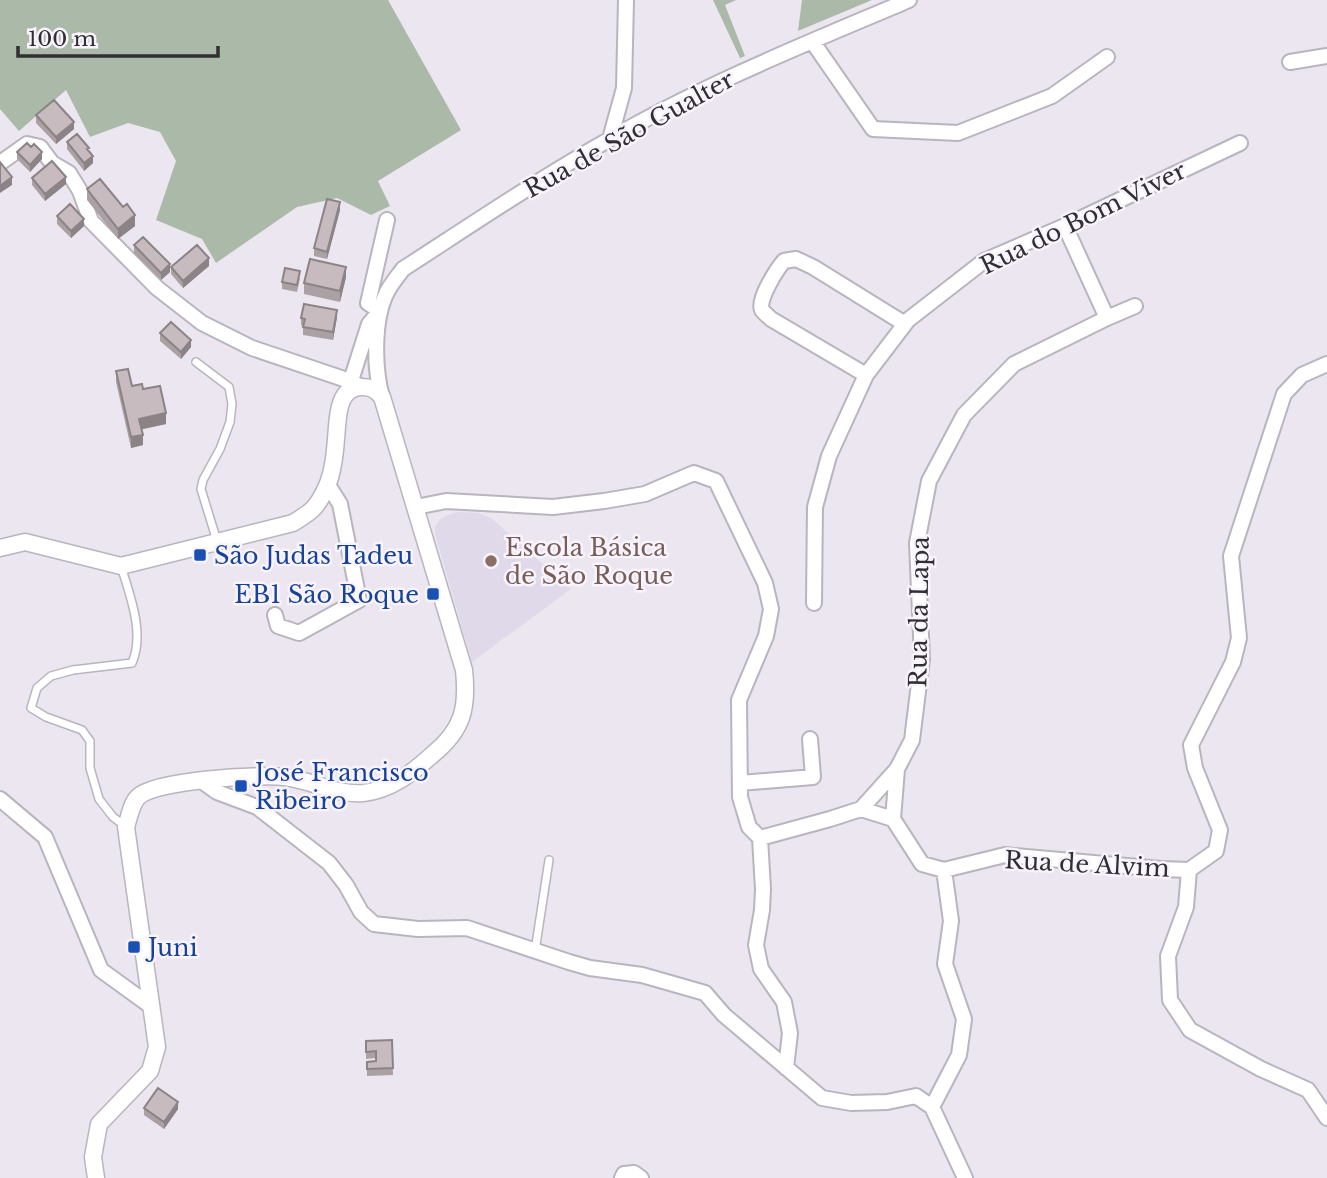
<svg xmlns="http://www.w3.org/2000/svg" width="1327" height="1178" font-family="'Libre Baskerville',serif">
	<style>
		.built { fill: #e0d9e9 }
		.green { fill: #abbaa8 }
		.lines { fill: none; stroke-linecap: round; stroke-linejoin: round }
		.service-casing { stroke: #b9b5be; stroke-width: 10 }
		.minor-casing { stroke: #b9b5be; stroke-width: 18 }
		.tertiary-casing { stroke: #b9b5be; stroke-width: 19 }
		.service { stroke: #fff; stroke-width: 7 }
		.minor { stroke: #fff; stroke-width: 14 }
		.tertiary { stroke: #fff; stroke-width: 16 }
		.wall { fill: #aba1a4 }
		.shaded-wall { fill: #8b8386 }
		.building { fill: #c7bbbf; stroke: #8b8386; stroke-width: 2 }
		.transit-dot { fill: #1a4fb4; stroke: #f8f3fd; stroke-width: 2.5 }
		.education-dot { fill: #8d6e63; stroke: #f8f3fd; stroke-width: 2.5 }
		.labels { text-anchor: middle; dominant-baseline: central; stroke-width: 5; stroke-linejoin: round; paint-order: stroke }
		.street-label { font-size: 24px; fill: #312f32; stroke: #f8f3fd }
		.education-label { font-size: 24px; fill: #785e54; stroke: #f8f3fd; text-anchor: start }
		.transit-label { font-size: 24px; fill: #164399; stroke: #f8f3fd; text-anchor: start }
	</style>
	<rect width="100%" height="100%" fill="#ebe6f0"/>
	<!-- built -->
	<path class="built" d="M457,512L478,513L491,518L571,589L472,662L435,534V527L439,520L448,515Z"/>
	<!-- green -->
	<path class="green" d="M0,0H388L461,130L378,181L390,206L371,215L337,198L297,207L216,263L202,239L156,220L176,161L160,132L128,123L90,137L66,90L19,131L0,109Z
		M713,0H736L725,5L745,56L740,58Z
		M802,0H872L798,31Z"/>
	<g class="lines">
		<defs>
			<path id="service" d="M196,362L229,387L232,404L230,422L220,449L203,480L201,489L217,541
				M121,566C130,596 145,633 132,663L73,670L51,676L37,688L31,708L46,717L82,730L90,741V768L99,799L113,817L125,826
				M535,951L549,860"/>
			<path id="minor" d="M812,41L873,129L958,133L1052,96L1107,57
				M1290,62L1327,56
				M610,139L624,88L626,0
				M0,163L27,144L40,147L52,163L69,173L80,191L91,221L157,288L202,323L252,348L341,378L360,386
				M1065,226L1107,318
				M380,311L368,303L387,220
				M866,375L771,319C769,317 763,312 762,310C757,300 777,269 784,261L796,259L813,267L905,324
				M348,390L369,324L380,311
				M382,397C374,368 373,319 387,292C391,284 398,276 403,269C471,225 539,179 610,139C705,84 808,43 909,0
				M416,507L446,501L553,507L604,501L645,494L694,473L716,481L765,583L771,609L766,636L739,700L740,797L749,827L760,838L763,889L762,910L756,945L761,969L784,1002L790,1033L786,1068
				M814,603L815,507L829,456L866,375L908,320L984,261L1065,226L1240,143
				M275,615L278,626L299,633L359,600L340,504L328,485
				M200,780L217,792L257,807L329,863L346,885L361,912L374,924L418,929L467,928L569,962L590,968L642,975L705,993L724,1015L822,1098L851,1103L887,1102L916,1096L932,1107L965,1178
				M740,783L813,777L810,739
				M0,799L45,837L101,970L152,1007
				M861,809L897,769L912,740L922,659L917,543L929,481L964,415L1014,364L1107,318L1135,306
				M893,819L897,769
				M760,838L830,819L861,809L893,819L922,864L944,870L1005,855L1161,869L1189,870L1186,907L1168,956L1170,1000L1190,1030L1261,1069L1308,1090L1327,1118
				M1189,870L1216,851L1220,830L1195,768L1191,745L1233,662L1239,638L1231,556L1284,394L1302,375L1327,364
				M932,1107L959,1055L964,1019L945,964L951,921L944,870
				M622,1178L624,1174L634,1173L641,1178"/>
			<path id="tertiary" d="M0,548L25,542L121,566L293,523C311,512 317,508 326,488C332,476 335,453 336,439C338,420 336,386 363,387C372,387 377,391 382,397L464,670C468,708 463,730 432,755C412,773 391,790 363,793C335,795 311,780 285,777C259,774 155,780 138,797C131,804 129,818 126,827L157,1047L150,1071L99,1124L93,1157L96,1178"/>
		</defs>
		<!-- service casing -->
		<use href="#service" class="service-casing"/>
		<!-- minor casing -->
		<use href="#minor" class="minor-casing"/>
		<!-- tertiary casing -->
		<use href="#tertiary" class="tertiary-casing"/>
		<!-- service -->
		<use href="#service" class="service"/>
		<!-- minor -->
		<use href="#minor" class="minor"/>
		<!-- tertiary -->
		<use href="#tertiary" class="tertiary"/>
	</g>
	<!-- wall -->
	<path class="wall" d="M36,115L74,129L56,144L36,123Z
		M67,142L93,163L84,171L67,149Z
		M17,152L42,159L30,172L17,159Z
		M32,178L66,184L45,201L32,185Z
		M87,189L123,207L135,226L118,239L87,200Z
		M340,210L327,259L314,256V248Z
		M57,216L84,226L71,238L57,224Z
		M134,245L170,272L161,280L134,253Z
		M209,266L183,288L171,274V267Z
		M346,277L340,302L304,294V283Z
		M300,278L297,292L282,289V282Z
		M337,317L333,340L303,335V326L301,325V318Z
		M160,333L191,347L181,359L160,341Z
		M116,371L166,424L141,429L143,445L131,448L116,382Z
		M392,1040L393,1075L367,1076V1062L376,1061V1058L366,1059V1041Z
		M144,1108L178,1109L164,1129L144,1115Z"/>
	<!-- shaded-wall -->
	<path class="shaded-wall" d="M74,122V129L56,144V137Z
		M42,152V159L30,172V165Z
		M93,156V163L84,171V163Z
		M12,177V185L0,193V186Z
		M66,177V184L45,201V194Z
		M340,202V210L327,259V252Z
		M135,215V226L118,239V229Z
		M84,219V226L71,238V231Z
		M209,258V266L183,288V281Z
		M170,264V272L161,280V273Z
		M346,267V277L340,302V291Z
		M337,310V317L333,340V332Z
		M191,340V347L181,359V352Z
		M166,413V424L139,430V419Z
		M143,435V445L131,448V437Z
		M178,1102V1109L164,1129V1122Z"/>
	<!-- building -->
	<path class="building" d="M54,100L74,122L56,137L36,115Z
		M77,134L89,148L87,149L93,156L84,163L67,142Z
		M27,143L31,147L34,144L42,152L30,165L17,152Z
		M52,161L66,177L45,194L32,178Z
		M0,162L12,177L0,186Z
		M100,179L123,207L127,204L135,215L118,229L87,189Z
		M327,199L340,202L327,252L314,248Z
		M70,204L84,219L71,231L57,216Z
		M143,237L170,264L161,273L134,245Z
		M197,245L209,258L183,281L171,267Z
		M310,259L346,267L340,291L304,283Z
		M285,268L300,271L297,285L282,282Z
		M304,304L337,310L333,332L303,327L305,319L301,318Z
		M171,322L191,340L181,352L160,333Z
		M128,369L132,386L142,384L143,389L160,386L166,413L139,419L143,435L131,437L116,371Z
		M392,1040L393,1068L367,1069V1062L376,1061V1051L366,1052V1041Z
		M158,1088L178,1102L164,1122L144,1108Z"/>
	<!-- markers -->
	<g class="transit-dot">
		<rect x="193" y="548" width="14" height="14" rx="3.5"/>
		<rect x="426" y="587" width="14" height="14" rx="3.5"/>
		<rect x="234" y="779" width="14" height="14" rx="3.5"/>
		<rect x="127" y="940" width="14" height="14" rx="3.5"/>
	</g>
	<circle class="education-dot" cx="491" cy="561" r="7"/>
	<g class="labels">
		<!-- street labels -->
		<g class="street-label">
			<text transform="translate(629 134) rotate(-29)">Rua de São Gualter</text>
			<text transform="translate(1083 218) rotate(-26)">Rua do Bom Viver</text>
			<text transform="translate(919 612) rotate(-89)">Rua da Lapa</text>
			<text transform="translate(1087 864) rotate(3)">Rua de Alvim</text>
		</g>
		<!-- education labels -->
		<g class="education-label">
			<text x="505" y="547">Escola Básica<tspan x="505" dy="28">de São Roque</tspan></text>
		</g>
		<!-- transit labels -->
		<g class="transit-label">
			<text x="214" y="555">São Judas Tadeu</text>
			<text x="419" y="594" text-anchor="end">EB1 São Roque</text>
			<text x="255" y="772">José Francisco<tspan x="255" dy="28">Ribeiro</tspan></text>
			<text x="148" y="947">Juni</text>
		</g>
	</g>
	<!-- scale -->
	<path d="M18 46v10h200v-10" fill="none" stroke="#312f32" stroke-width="3.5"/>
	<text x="28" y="46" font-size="21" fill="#312f32" stroke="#f8f3fd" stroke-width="5" paint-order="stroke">100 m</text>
</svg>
